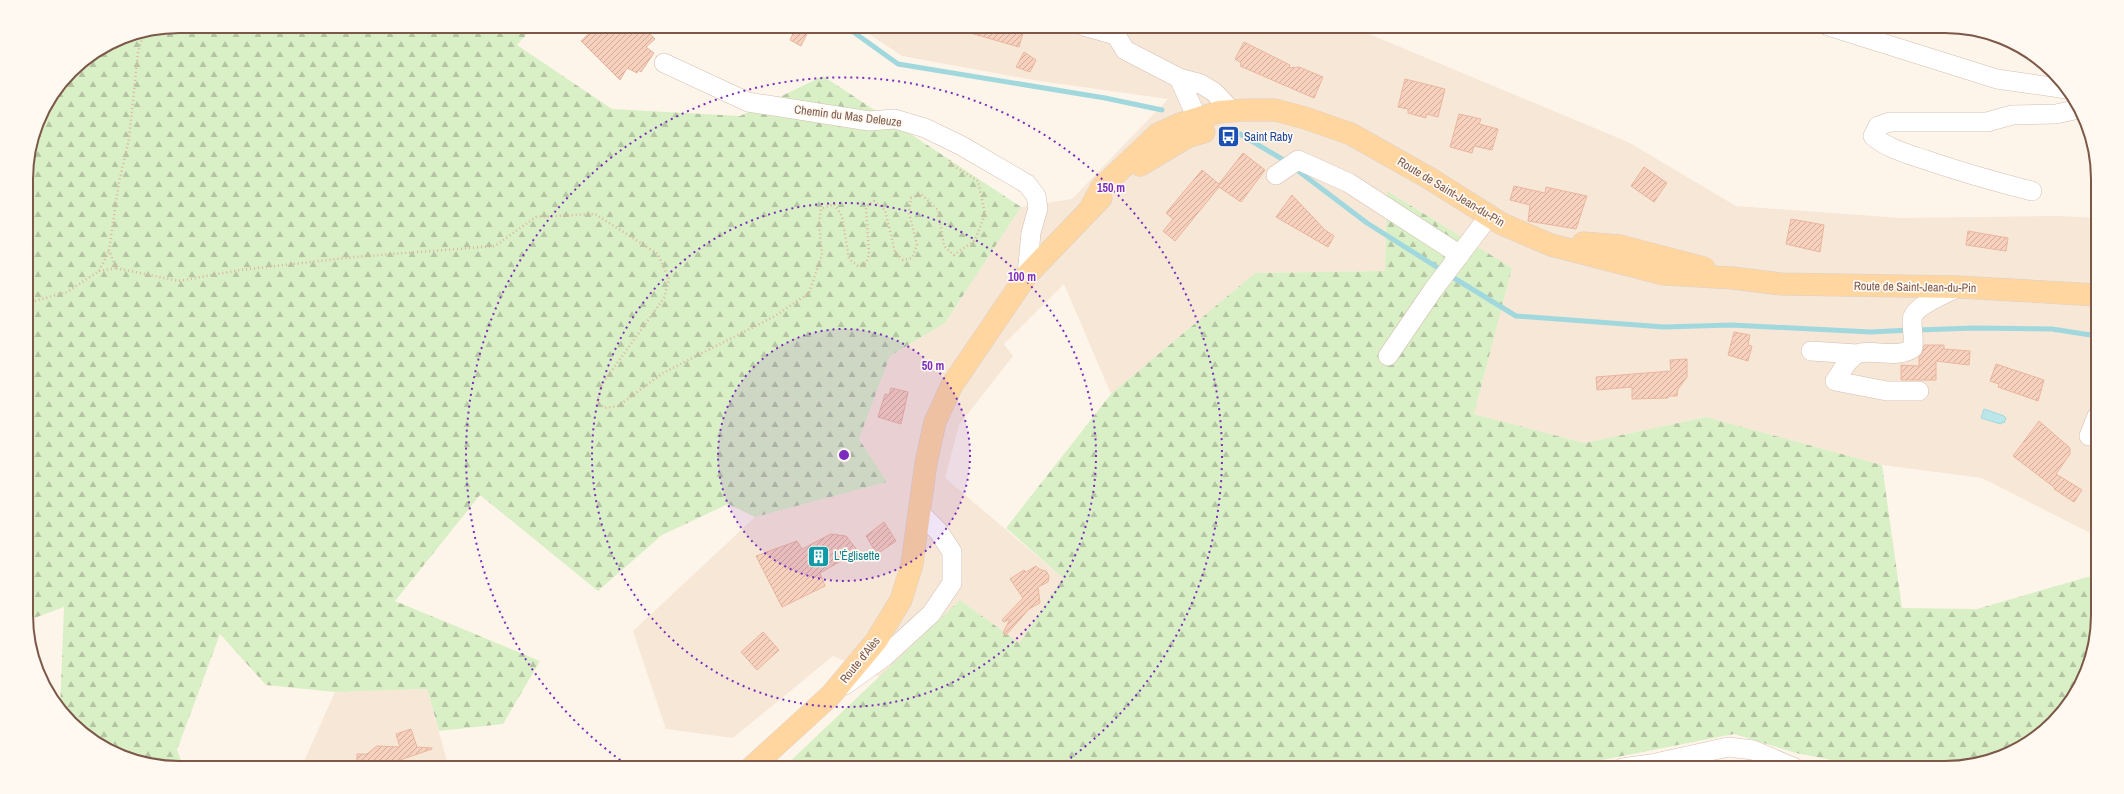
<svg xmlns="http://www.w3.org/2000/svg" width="2124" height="794" font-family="'Archivo Narrow',sans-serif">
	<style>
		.residential { fill: #f7e7d7 }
		.forest { fill: url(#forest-firs) }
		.water { fill: #bbe7eb; stroke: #a0d8de }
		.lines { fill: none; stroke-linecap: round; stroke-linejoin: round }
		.stream { stroke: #a0d8de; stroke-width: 5 }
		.building { fill: url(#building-hatch); stroke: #ebb69d }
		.minor-casing { stroke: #d5beb0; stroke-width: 20 }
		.major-casing { stroke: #dbd0cc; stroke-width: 23 }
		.path { stroke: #ddb4a0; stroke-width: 2.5; stroke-dasharray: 1 3; stroke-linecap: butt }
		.minor { stroke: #fff; stroke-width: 19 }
		.major { stroke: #ffd6a0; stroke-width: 22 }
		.ring { fill: none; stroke: #7b2cbf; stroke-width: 2; stroke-dasharray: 2 4 }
		.labels { text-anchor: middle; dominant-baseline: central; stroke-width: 3.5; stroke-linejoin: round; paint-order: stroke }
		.street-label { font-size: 12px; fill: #7d5849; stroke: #fff9f2 }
		.transit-label { font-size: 12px; fill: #164399; stroke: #fff9f2; text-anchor: start }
		.culture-label { font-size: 12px; fill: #0d838f; stroke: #fff9f2; text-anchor: start }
		.rim { fill: none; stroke: #7d5849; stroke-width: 2 }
		.centre { fill: #7b2cbf; stroke: #fff9f2; stroke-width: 2 }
		.ring-label { font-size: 12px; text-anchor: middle; font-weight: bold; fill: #7b2cbf; stroke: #fff9f2; stroke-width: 3.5; stroke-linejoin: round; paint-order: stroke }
	</style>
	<defs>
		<pattern id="forest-firs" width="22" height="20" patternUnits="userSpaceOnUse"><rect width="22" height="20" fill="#d9efc5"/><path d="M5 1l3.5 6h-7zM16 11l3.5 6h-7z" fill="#b5c4a2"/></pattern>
		<pattern id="building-hatch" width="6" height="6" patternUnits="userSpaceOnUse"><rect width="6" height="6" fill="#f7d1be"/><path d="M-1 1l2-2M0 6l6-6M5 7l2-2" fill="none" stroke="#cdac9c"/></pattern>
	</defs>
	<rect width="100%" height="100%" fill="#fef5ea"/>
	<!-- residential -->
	<path class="residential" d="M857,26H1350L1628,142L1736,206L1901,218L2060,216L2097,218L2098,528L2092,534L1982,478L1882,465L1706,417L1584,443L1474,414L1512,268L1387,191L1385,271L1255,273L1111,394L1064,284L1004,344L1013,356L959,425L945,478L1063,578L1019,643L960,600L880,677L833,656L733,738L666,729L633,631L755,517L887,482L859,439L890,356L945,323L1021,207L1072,199L1168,99L1039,81L902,56Z
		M427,689L449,768H301L335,692Z"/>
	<!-- forest -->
	<path class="forest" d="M179,26H534L517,45L612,109L740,116L823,76L1021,207L945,323L890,356L859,439L887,482L755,517L728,504L662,535L598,591L480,495L395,601L540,661L503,724L439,731L427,689L335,692L266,685L220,634L177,750L184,768C142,768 85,747 60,711L64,607L29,620L26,168L42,111L78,64L120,38Z
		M1387,191L1512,268L1474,414L1584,443L1706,417L1882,465L1902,608L1977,609L2098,574V615L2090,664L2072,700L2038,736L1995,760L1955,768H1872L1796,753L1734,734L1602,760L1534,768H783L960,600L1019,643L1063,578L1006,528L1111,394L1255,273L1385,271Z"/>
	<!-- water -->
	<path class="water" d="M1984,409L2004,416L2006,418L2004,423L2002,422L2001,424L1981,418Z"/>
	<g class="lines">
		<!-- stream -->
		<path class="stream" d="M845,26L898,64L1105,98L1162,110
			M1240,134L1287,162
			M1293,167L1367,223L1443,271
			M1449,275L1516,316L1664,327L1731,325L1871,332L1909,330
			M1917,330L1974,328L2052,329L2097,336"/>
	</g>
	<!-- building -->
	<path class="building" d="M597,26H643L655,39L646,47L654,53L641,72L638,70L637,73L627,68L620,80L581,41Z
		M961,26H1025L1019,47L960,30Z
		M796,27L808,32L801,46L790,40Z
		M1244,42L1290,65L1289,68L1299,67L1323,77L1314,98L1240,66L1241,63L1235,59Z
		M1024,52L1036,60L1030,72L1016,67Z
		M1405,79L1445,89L1438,117L1426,114V118L1408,113V109L1398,107Z
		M1459,114L1481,119L1479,124L1498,129L1492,150L1474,146L1472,153L1450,147Z
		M1243,153L1265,170L1241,202L1219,187L1175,241L1163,231L1173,219L1166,213L1202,170L1219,184Z
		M1644,167L1667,183L1654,202L1631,186Z
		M1514,186L1545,193L1546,187L1587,196L1576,229L1528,221L1530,205L1510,200Z
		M1292,195L1325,230L1334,236L1328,247L1276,217Z
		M1791,219L1824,225L1820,252L1786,244Z
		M1968,231L2008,238L2006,251L1966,245Z
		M1734,332L1750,335L1748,345L1752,346L1748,361L1728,355Z
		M1924,345H1944V349L1970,351L1969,365L1936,361V380H1901V365L1919,366V357L1922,354Z
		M1687,359V377L1678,389L1677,396H1668V398L1632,399V387L1597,390L1596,377L1671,371L1670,360Z
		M1996,364L2044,380L2038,401L1998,387L1999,384L1990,381Z
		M891,388L908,392L901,424L878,417L885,394L889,395Z
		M2039,421L2070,448V454L2056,474L2082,490L2074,502L2054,489L2055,488L2013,456Z
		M884,522L896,541L877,554L866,536Z
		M831,534L846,536L858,551L820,573L825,586L782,607L756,556L797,541L802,549Z
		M1036,566L1039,569L1046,571L1049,576L1048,582L1038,587L1040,603L1029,609L1006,635L1003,633L1010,619L1004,622L1002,620L1023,598L1010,579L1024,570L1026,572Z
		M763,632L779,650L757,670L741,652Z
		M411,729L417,747L432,748V749L394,762V765H381V768H357V754H367L377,746L400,747L396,734Z"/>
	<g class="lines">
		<defs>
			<path id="minor" d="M1084,26L1116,35
				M1119,26L1116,35L1125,50L1179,78L1201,84L1214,92L1232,111
				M1828,26L1997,79L2067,89
				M664,63L748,102L869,121L895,119L925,128L962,146L1027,184L1036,196L1038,208L1031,233L1027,275
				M1179,78L1197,118
				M1276,175L1298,160L1349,183L1460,255
				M2032,191C1996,182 1961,172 1926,160C1908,154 1888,149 1873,136L1878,126L1890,122H1987L2012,115L2056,114L2079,109
				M1811,351L1857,354
				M1388,356L1433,290L1489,216
				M1919,391H1887L1835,381C1841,373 1847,359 1857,354C1871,348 1897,360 1913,348C1914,338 1912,329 1912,320C1913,306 1947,293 1959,287
				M2089,436L2097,416
				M845,685L884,657L931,614L952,583V552L939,532L919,512
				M1622,768L1651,764L1728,747L1753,750L1795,768"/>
			<path id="major" d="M1140,165L1187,137L1204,132
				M1091,207L1102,187L1158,134L1180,124L1219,112L1245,110H1275L1305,118L1351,134L1429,178L1502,224L1551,245L1664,274L1733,278L1781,284L1959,287L2097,295
				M1583,243L1620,246L1704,268
				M751,768L831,695L876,641L901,600L912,564L926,463L935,422L952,385L1027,275L1101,198"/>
		</defs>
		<!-- minor casing -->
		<use href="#minor" class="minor-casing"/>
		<!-- major casing -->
		<use href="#major" class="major-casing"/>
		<!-- path -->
		<path class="path" d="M144,33L138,52L129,139L119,182L109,250L116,268L179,281L240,270L354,257L495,246L536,217L595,214L658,254L669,279L664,298L602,384L597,402L605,408L618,406L663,373L775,316L809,293L822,255L819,224L821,209L834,204L842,216L849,259L858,266L866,263L869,255L866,207L874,201L885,210L895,252L903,260L912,258L917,245L909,213L911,198L921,194L938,210L944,246L954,255L975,240L985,214L978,181L949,163L950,158
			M99,271L116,268
			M27,303L67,292L99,271L109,251"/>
		<!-- minor -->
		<use href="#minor" class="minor"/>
		<!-- major -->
		<use href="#major" class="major"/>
	</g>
	<!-- distance rings -->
	<circle cx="844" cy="455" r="126" fill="#7b2cbf" fill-opacity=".12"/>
	<g class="ring">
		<circle cx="844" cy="455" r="126"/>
		<circle cx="844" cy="455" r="252"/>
		<path d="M630 767A378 378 0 1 1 1058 767"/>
	</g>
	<!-- icons -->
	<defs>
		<symbol id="bus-square" viewBox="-11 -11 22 22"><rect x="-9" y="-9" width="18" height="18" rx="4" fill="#1a4fb4" stroke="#fff9f2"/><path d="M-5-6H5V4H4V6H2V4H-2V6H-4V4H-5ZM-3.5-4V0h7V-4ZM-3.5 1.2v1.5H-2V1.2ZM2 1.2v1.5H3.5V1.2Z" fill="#fff"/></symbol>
		<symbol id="building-square" viewBox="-11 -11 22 22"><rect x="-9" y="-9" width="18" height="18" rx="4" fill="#0f9aa8" stroke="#fff9f2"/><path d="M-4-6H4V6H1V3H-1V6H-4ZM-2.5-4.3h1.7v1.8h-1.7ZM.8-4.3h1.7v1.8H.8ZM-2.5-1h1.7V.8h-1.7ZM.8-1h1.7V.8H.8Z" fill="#fff"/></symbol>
	</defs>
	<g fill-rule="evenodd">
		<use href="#bus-square" x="1216" y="124" width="25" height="25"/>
		<use href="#building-square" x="806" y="544" width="25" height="25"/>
	</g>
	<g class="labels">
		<!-- street labels -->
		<g class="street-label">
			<text transform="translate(848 116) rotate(7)">Chemin du Mas Deleuze</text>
			<text transform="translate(1451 192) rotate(31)">Route de Saint-Jean-du-Pin</text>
			<text transform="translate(1915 287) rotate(1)">Route de Saint-Jean-du-Pin</text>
			<text transform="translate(860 660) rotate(-51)">Route d'Alès</text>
		</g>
		<!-- transit labels -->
		<g class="transit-label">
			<text x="1244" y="137">Saint Raby</text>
		</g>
		<!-- culture labels -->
		<g class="culture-label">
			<text x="834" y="556">L'Églisette</text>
		</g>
	</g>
	<!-- crop -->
	<path d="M0 0H2124V794H0ZM179 33H1945A146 146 0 0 1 2091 179V615A146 146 0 0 1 1945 761H179A146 146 0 0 1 33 615V179A146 146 0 0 1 179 33Z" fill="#fff9f2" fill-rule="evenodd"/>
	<path class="rim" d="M179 33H1945A146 146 0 0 1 2091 179V615A146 146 0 0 1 1945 761H179A146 146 0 0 1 33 615V179A146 146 0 0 1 179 33Z"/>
	<circle cx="844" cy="455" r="6" class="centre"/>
	<g class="ring-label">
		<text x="1111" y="192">150 m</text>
		<text x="1022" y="281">100 m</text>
		<text x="933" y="370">50 m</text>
	</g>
</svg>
